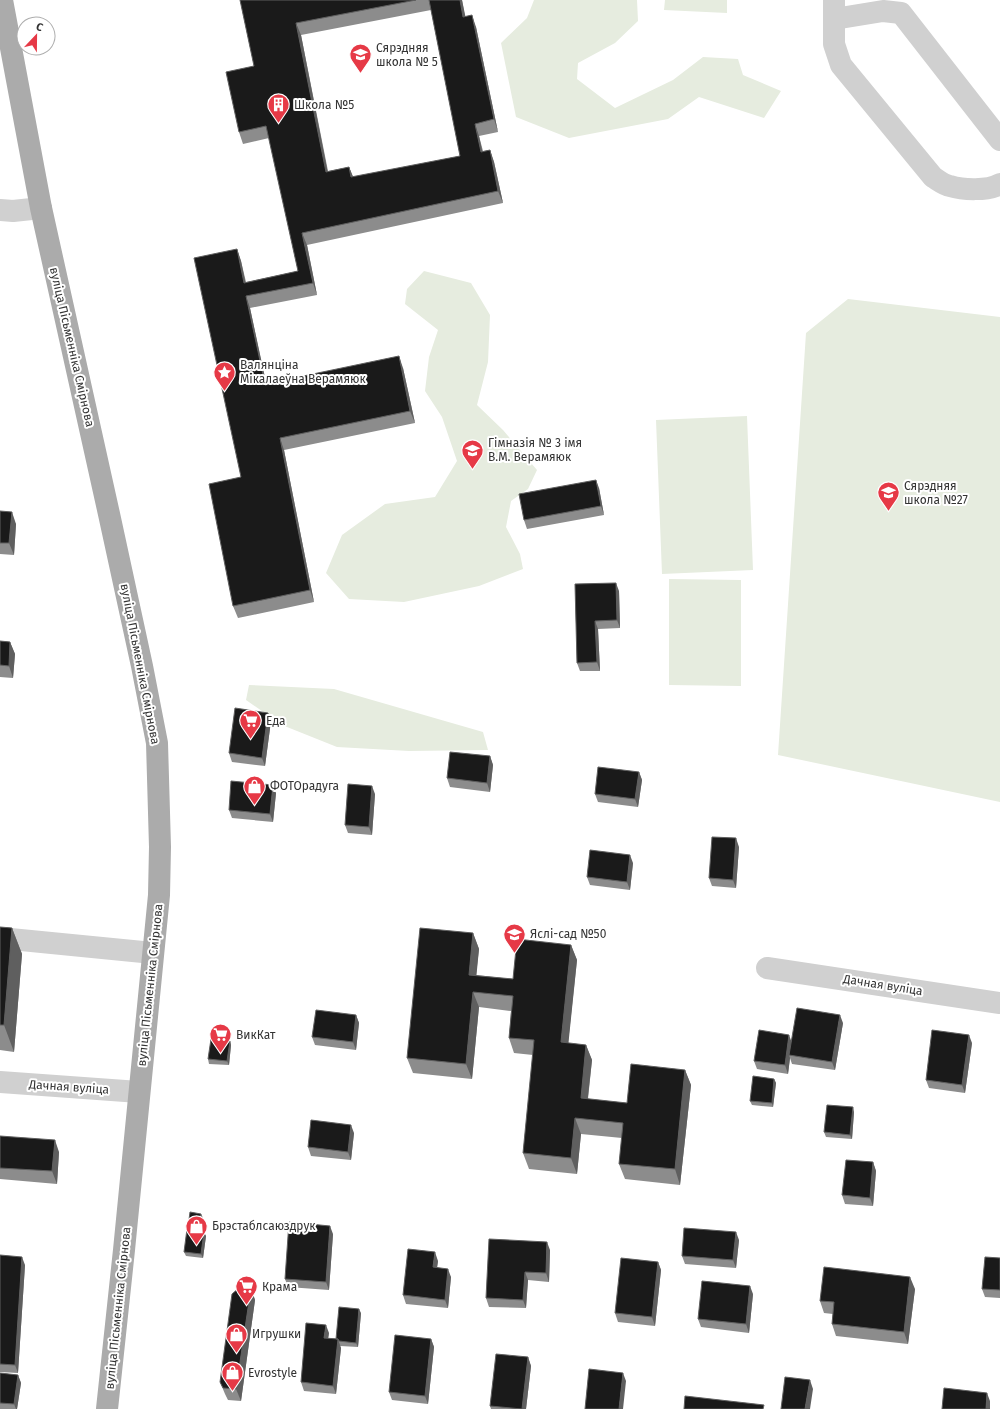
<svg xmlns="http://www.w3.org/2000/svg" width="1000" height="1409" font-family="'Fira Sans',sans-serif">
	<style>
		.green { fill: #e6ecdf }
		.lines { fill: none; stroke-linecap: round; stroke-linejoin: round }
		.minor { stroke: #d0d0d0; stroke-width: 22 }
		.major { stroke: #ababab; stroke-width: 22 }
		.wall { fill: #8c8c8c; fill-rule: evenodd }
		.shaded-wall { fill: #5f5f5f }
		.building { fill: #1a1a1a; stroke: #5f5f5f }
		.labels { text-anchor: middle; dominant-baseline: central; stroke-width: 4; stroke-linejoin: round; paint-order: stroke }
		.poi-label { font-size: 12px; fill: #333; stroke: #fff; text-anchor: start }
		.street-label { font-size: 12px; fill: #333; stroke: #fff }
	</style>
	<rect width="100%" height="100%" fill="#fff"/>
	<!-- green -->
	<path class="green" d="M534,0H637L638,21L615,43L578,63L577,79L615,108L673,80L703,57L738,59L743,75L781,91L764,118L699,97L668,119L569,138L516,117L501,43L527,18Z
		M665,0H727V13L664,10Z
		M424,271L471,283L490,315L488,362L477,405L503,430L537,470L528,489L511,501L506,527L520,554L523,569L479,586L404,602L349,599L326,573L342,535L385,504L435,497L457,461L442,417L425,391L429,357L438,330L405,304L407,289Z
		M848,299L1000,317V802L778,755L806,333Z
		M747,416L753,570L662,574L656,420Z
		M669,579L741,580V686L669,685Z
		M249,685L334,689L483,732L488,750L409,751L337,747L282,725L246,700Z"/>
	<g class="lines">
		<!-- minor -->
		<path class="minor" d="M834,0V44L841,65L933,177C938,180 944,185 950,186C963,190 988,191 1000,184
			M834,19L883,11L901,13L1000,140
			M0,210L13,211L41,208
			M0,938L153,953
			M767,968L1000,1003
			M0,1082L139,1092"/>
		<!-- major -->
		<path class="major" d="M2,0L41,208L109,514L142,666L157,743L160,847L159,895L124,1250L107,1409"/>
	</g>
	<!-- wall -->
	<path class="wall" d="M240,0H462L465,17L476,27L498,132L479,136L483,151L490,150L494,162L503,203L307,245L317,295L250,308L266,384L403,368L415,423L284,450L314,602L238,618L233,606L241,477L237,249L241,261L246,282L298,271L269,138L243,144L239,132L254,66ZM431,10L460,156L353,177L349,167L328,171L301,35Z
		M599,488L604,515L527,529L524,520Z
		M0,511L16,524L14,555L0,554Z
		M575,584L619,591L620,628L598,629L600,671H580L577,663Z
		M0,641L10,642L15,654L13,678L0,677Z
		M268,713L271,721L265,766L232,762L229,753Z
		M490,756L493,765L490,792L450,787L447,778Z
		M639,772L642,780L638,807L598,802L595,794Z
		M276,793L273,822L232,818L229,810Z
		M375,794L372,835L348,833L345,825Z
		M739,847L736,888L712,886L709,878Z
		M633,863L630,890L590,885L587,877Z
		M0,927L12,928L22,954L14,1052L0,1050Z
		M473,933L479,949L476,975L513,979L571,945L577,960L568,1043L586,1045L592,1060L588,1099L627,1103L685,1070L691,1085L680,1185L625,1179L619,1164L622,1138L581,1134L577,1174L529,1169L523,1153L533,1055L514,1053L509,1038L511,1011L479,1007L472,1079L413,1073L407,1058Z
		M356,1015L359,1023L356,1050L315,1045L312,1037Z
		M843,1023L835,1070L792,1064L790,1058L788,1074L757,1069L754,1061L792,1041Z
		M230,1041L231,1045L229,1065L209,1064L208,1059Z
		M972,1043L965,1093L929,1088L926,1080Z
		M774,1079L776,1083L773,1107L752,1105L750,1101Z
		M854,1112L852,1139L826,1137L824,1132Z
		M354,1133L351,1160L311,1156L308,1147Z
		M0,1136L59,1152L57,1184L0,1179Z
		M873,1162L876,1171L873,1206L845,1204L842,1195Z
		M203,1218L201,1231L206,1236L203,1258L186,1256L184,1252L189,1230L188,1227Z
		M333,1234L329,1290L288,1287L285,1279Z
		M739,1240L736,1268L685,1264L682,1256Z
		M550,1250L549,1282L528,1280L526,1308L489,1307L486,1298Z
		M0,1255L25,1265L18,1373L0,1372Z
		M1000,1258V1298L985,1297L982,1289Z
		M438,1261L437,1267L451,1277L448,1308L406,1304L403,1295Z
		M658,1262L661,1270L655,1326L618,1322L615,1313Z
		M251,1288L255,1300L241,1401L228,1400L225,1394L220,1382Z
		M915,1289L908,1344L836,1336L832,1324L833,1314L824,1313L820,1301Z
		M753,1294L749,1333L701,1327L698,1319Z
		M361,1313L358,1347L340,1346L341,1348L336,1394L304,1391L301,1382L329,1333L328,1338L336,1339Z
		M431,1339L434,1347L428,1404L392,1400L389,1392Z
		M528,1357L531,1366L526,1409H491L490,1406Z
		M0,1373L18,1375L21,1383L17,1409H0Z"/>
	<!-- shaded-wall -->
	<path class="shaded-wall" d="M460,0H462L468,29L463,17Z
		M472,15L476,27L498,132L494,119Z
		M296,23L301,35L330,184L326,172Z
		M475,124L479,136L485,164L481,152Z
		M490,150L494,162L503,203L498,191Z
		M349,167L354,179L351,177Z
		M302,233L307,245L317,295L313,283Z
		M237,249L241,261L248,295L244,283Z
		M246,296L250,308L269,396L265,384Z
		M399,356L403,368L415,423L410,411Z
		M280,438L284,450L314,602L310,590Z
		M596,480L599,488L604,515L601,506Z
		M12,512L16,524L14,555L9,543Z
		M616,583L619,591L620,628L617,620Z
		M595,621L598,629L600,671L597,662Z
		M10,642L15,654L13,678L9,666Z
		M268,713L271,721L265,766L262,758Z
		M490,756L493,765L490,792L487,783Z
		M639,772L642,780L638,807L635,799Z
		M273,785L276,793L273,822L270,814Z
		M372,786L375,794L372,835L369,827Z
		M736,838L739,847L736,888L733,880Z
		M630,855L633,863L630,890L627,882Z
		M12,928L22,954L14,1052L4,1025Z
		M473,933L479,949L475,990L469,975Z
		M571,945L577,960L567,1057L561,1042Z
		M473,992L479,1007L472,1079L466,1064Z
		M356,1015L359,1023L356,1050L353,1042Z
		M840,1015L843,1023L835,1070L832,1062Z
		M789,1035L792,1043L789,1055L790,1058L788,1074L785,1065Z
		M969,1035L972,1043L965,1093L962,1085Z
		M230,1041L231,1045L229,1065L227,1061Z
		M586,1045L592,1060L586,1114L581,1098Z
		M685,1070L691,1085L680,1185L675,1169Z
		M774,1079L776,1083L773,1107L772,1103Z
		M853,1107L854,1112L852,1139L850,1135Z
		M575,1118L581,1134L577,1174L571,1158Z
		M351,1125L354,1133L351,1160L348,1152Z
		M55,1140L59,1152L57,1184L52,1171Z
		M873,1162L876,1171L873,1206L870,1198Z
		M201,1214L203,1218L201,1233L199,1229Z
		M330,1226L333,1234L329,1290L326,1282Z
		M204,1232L206,1236L203,1258L201,1254Z
		M736,1232L739,1240L736,1268L733,1260Z
		M547,1242L550,1250L549,1282L546,1273Z
		M435,1252L438,1261L436,1275L433,1267Z
		M22,1257L25,1265L18,1373L15,1365Z
		M658,1262L661,1270L655,1326L652,1317Z
		M448,1269L451,1277L448,1308L445,1300Z
		M525,1272L528,1280L526,1308L523,1300Z
		M910,1277L915,1289L908,1344L904,1332Z
		M750,1286L753,1294L749,1333L746,1324Z
		M251,1288L255,1300L241,1401L236,1389Z
		M359,1309L361,1313L358,1347L356,1343Z
		M326,1325L329,1333L327,1346L324,1338Z
		M338,1339L341,1348L336,1394L333,1386Z
		M431,1339L434,1347L428,1404L425,1396Z
		M528,1357L531,1366L526,1409H522Z
		M623,1373L626,1381L623,1409H619Z
		M18,1375L21,1383L17,1409H16L14,1404Z
		M810,1380L813,1389L810,1409H805Z
		M987,1393L990,1401V1409H986Z"/>
	<!-- building -->
	<path class="building" d="M240,0H416L296,23L326,172L349,167L351,177L460,156L429,0H460L463,17L472,15L494,119L475,124L481,152L490,150L498,191L302,233L313,283L246,296L265,384L399,356L410,411L280,438L310,590L233,606L209,484L241,477L194,258L237,249L244,283L298,271L266,126L239,132L226,72L254,66Z
		M596,480L601,506L524,520L519,494Z
		M0,511L12,512L9,543H0Z
		M616,583L617,620L595,621L597,662L577,663L575,584Z
		M0,641L10,642L9,666L0,665Z
		M235,708L268,713L262,758L229,753Z
		M450,752L490,756L487,783L447,778Z
		M598,767L639,772L635,799L595,794Z
		M231,781L273,785L270,814L229,810Z
		M348,784L372,786L369,827L345,825Z
		M712,837L736,838L733,880L709,878Z
		M590,850L630,855L627,882L587,877Z
		M0,927L12,928L4,1025H0Z
		M420,928L473,933L469,975L513,979L517,939L571,945L561,1042L586,1045L581,1098L627,1103L631,1064L685,1070L675,1169L619,1164L623,1123L575,1118L571,1158L523,1153L534,1040L509,1038L513,996L473,992L466,1064L407,1058Z
		M797,1008L840,1015L832,1062L789,1055Z
		M316,1010L356,1015L353,1042L312,1037Z
		M759,1030L789,1035L785,1065L754,1061Z
		M932,1030L969,1035L962,1085L926,1080Z
		M211,1039L230,1041L227,1061L208,1059Z
		M753,1076L774,1079L772,1103L750,1101Z
		M827,1105L853,1107L850,1135L824,1132Z
		M311,1120L351,1125L348,1152L308,1147Z
		M0,1136L55,1140L52,1171L0,1168Z
		M846,1160L873,1162L870,1198L842,1195Z
		M190,1212L201,1214L199,1229L188,1227Z
		M289,1222L330,1226L326,1282L285,1279Z
		M684,1228L736,1232L733,1260L682,1256Z
		M187,1229L204,1232L201,1254L184,1252Z
		M489,1239L547,1242L546,1273L525,1272L523,1300L486,1298Z
		M408,1249L435,1252L433,1267L448,1269L445,1300L403,1295Z
		M0,1255L22,1257L15,1365L0,1364Z
		M985,1257L1000,1258V1290L982,1289Z
		M621,1258L658,1262L652,1317L615,1313Z
		M824,1267L910,1277L904,1332L832,1324L834,1302L820,1301Z
		M702,1281L750,1286L746,1324L698,1319Z
		M240,1287L251,1288L236,1389L223,1388L220,1382L232,1294Z
		M339,1307L359,1309L356,1343L339,1341L338,1339H336Z
		M306,1323L326,1325L324,1338L338,1339L333,1386L301,1382Z
		M395,1335L431,1339L425,1396L389,1392Z
		M496,1354L528,1357L522,1409L490,1406Z
		M589,1369L623,1373L619,1409H585Z
		M0,1373L18,1375L14,1404L0,1403Z
		M785,1377L810,1380L805,1409H781Z
		M944,1388L987,1393L986,1409H942Z
		M685,1396L764,1405L763,1409H684Z"/>
	<!-- icons -->
	<defs>
		<symbol id="school-pin" viewBox="-11 -11 22 30"><path d="M0 17L-7.5 6A9.5 9.5 0 1 1 7.5 6Z" fill="#e63946" stroke="#fff"/><path d="M0-5L7-2L0 1L-7-2ZM-4 1L0 2.5L4 1V4Q0 6-4 4Z" fill="#fff"/></symbol>
		<symbol id="building-pin" viewBox="-11 -11 22 30"><path d="M0 17L-7.5 6A9.5 9.5 0 1 1 7.5 6Z" fill="#e63946" stroke="#fff"/><path d="M-4-6H4V6H1V3H-1V6H-4ZM-2.5-4.3h1.7v1.8h-1.7ZM.8-4.3h1.7v1.8H.8ZM-2.5-1h1.7V.8h-1.7ZM.8-1h1.7V.8H.8Z" fill="#fff"/></symbol>
		<symbol id="sight-pin" viewBox="-11 -11 22 30"><path d="M0 17L-7.5 6A9.5 9.5 0 1 1 7.5 6Z" fill="#e63946" stroke="#fff"/><path d="M0-6L1.8-2.2L6-1.7L2.9 1.2L3.7 5.4L0 3.3L-3.7 5.4L-2.9 1.2L-6-1.7L-1.8-2.2Z" fill="#fff"/></symbol>
		<symbol id="supermarket-pin" viewBox="-11 -11 22 30"><path d="M0 17L-7.5 6A9.5 9.5 0 1 1 7.5 6Z" fill="#e63946" stroke="#fff"/><path d="M-6-5.5h2.5l.6 2H6L4.5 2H-2.5L-4.4-4H-6ZM-1.5 3.2a1.3 1.3 0 1 0 .1 0ZM3 3.2a1.3 1.3 0 1 0 .1 0Z" fill="#fff"/></symbol>
		<symbol id="shop-pin" viewBox="-11 -11 22 30"><path d="M0 17L-7.5 6A9.5 9.5 0 1 1 7.5 6Z" fill="#e63946" stroke="#fff"/><path d="M-5-2.5h2.3a2.7 3.5 0 0 1 5.4 0H5L5.5 6h-11ZM-1.5-2.5h3a1.5 2.3 0 0 0-3 0Z" fill="#fff"/></symbol>
	</defs>
	<g fill-rule="evenodd">
		<use href="#school-pin" x="348" y="42" width="25" height="34"/>
		<use href="#building-pin" x="266" y="92" width="25" height="34"/>
		<use href="#sight-pin" x="212" y="360" width="25" height="34"/>
		<use href="#school-pin" x="460" y="438" width="25" height="34"/>
		<use href="#school-pin" x="876" y="480" width="25" height="34"/>
		<use href="#supermarket-pin" x="238" y="708" width="25" height="34"/>
		<use href="#shop-pin" x="242" y="774" width="25" height="34"/>
		<use href="#school-pin" x="502" y="922" width="25" height="34"/>
		<use href="#supermarket-pin" x="208" y="1022" width="25" height="34"/>
		<use href="#shop-pin" x="184" y="1214" width="25" height="34"/>
		<use href="#supermarket-pin" x="234" y="1274" width="25" height="34"/>
		<use href="#shop-pin" x="224" y="1322" width="25" height="34"/>
		<use href="#shop-pin" x="220" y="1360" width="25" height="34"/>
	</g>
	<g class="labels">
		<!-- poi labels -->
		<g class="poi-label">
			<text x="376" y="48">Сярэдняя<tspan x="376" dy="14">школа № 5</tspan></text>
			<text x="294" y="105">Школа №5</text>
			<text x="240" y="365">Валянціна<tspan x="240" dy="14">Мікалаеўна Верамяюк</tspan></text>
			<text x="488" y="443">Гімназія № 3 імя<tspan x="488" dy="14">В.М. Верамяюк</tspan></text>
			<text x="904" y="486">Сярэдняя<tspan x="904" dy="14">школа №27</tspan></text>
			<text x="266" y="721">Еда</text>
			<text x="270" y="786">ФОТОрадуга</text>
			<text x="530" y="934">Яслі-сад №50</text>
			<text x="236" y="1035">ВикКат</text>
			<text x="212" y="1226">Брэстаблсаюздрук</text>
			<text x="262" y="1287">Крама</text>
			<text x="252" y="1334">Игрушки</text>
			<text x="248" y="1373">Evrostyle</text>
		</g>
		<!-- street labels -->
		<g class="street-label">
			<text transform="translate(72 347) rotate(77)">вуліца Пісьменніка Смірнова</text>
			<text transform="translate(140 664) rotate(79)">вуліца Пісьменніка Смірнова</text>
			<text transform="translate(150 985) rotate(-84)">вуліца Пісьменніка Смірнова</text>
			<text transform="translate(883 985) rotate(9)">Дачная вуліца</text>
			<text transform="translate(69 1087) rotate(4)">Дачная вуліца</text>
			<text transform="translate(118 1308) rotate(-84)">вуліца Пісьменніка Смірнова</text>
		</g>
	</g>
	<!-- north arrow -->
	<g transform="translate(36 36) rotate(22)"><circle r="19" fill="#ffffff" stroke="#adadad"/>
	<path d="M0-3L7 15L0 10L-7 15Z" fill="#e63946"/>
	<text y="-6" font-size="11" font-weight="bold" text-anchor="middle" fill="#333333">С</text>
	</g>
</svg>
